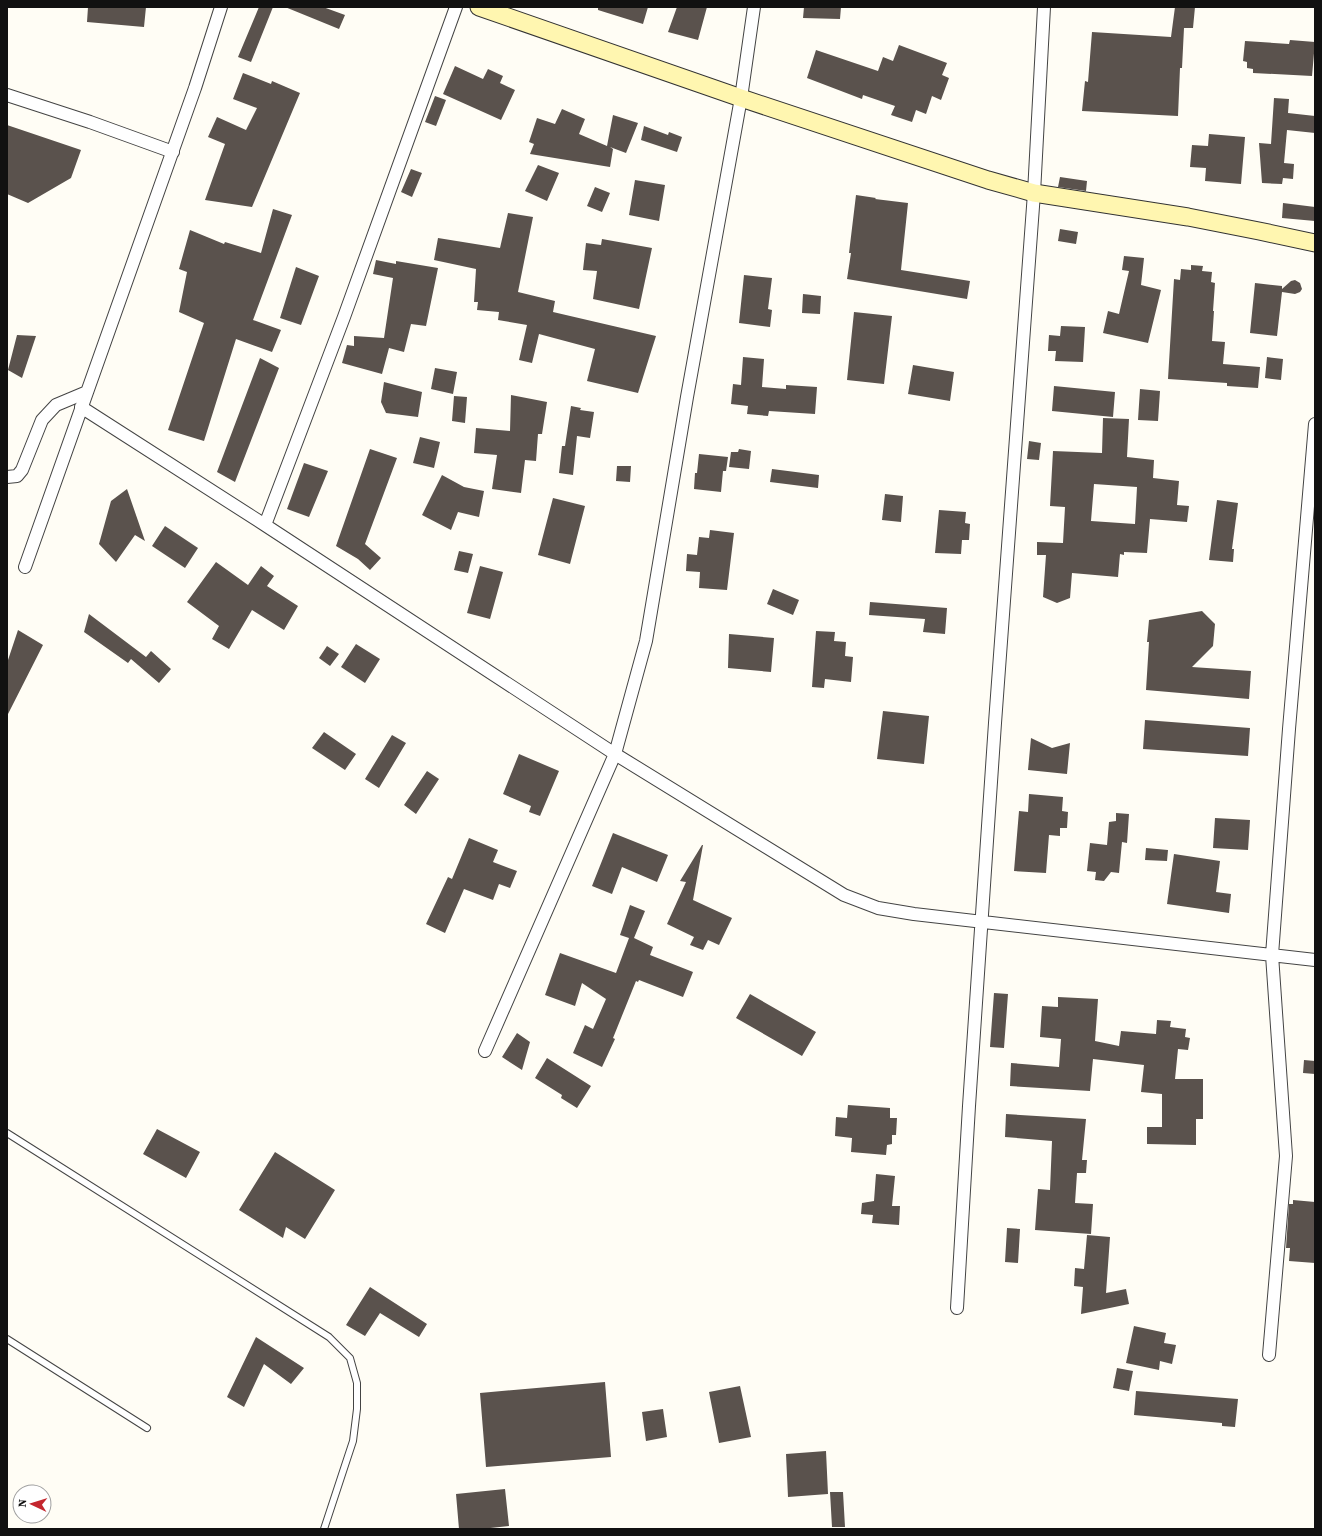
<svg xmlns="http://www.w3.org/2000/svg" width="1322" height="1536" font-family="'Source Serif 4',serif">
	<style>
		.building { fill: #5a524d; fill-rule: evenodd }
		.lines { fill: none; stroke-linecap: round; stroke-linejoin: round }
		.lane-casing { stroke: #444; stroke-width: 8 }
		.street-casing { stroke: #444; stroke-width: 14 }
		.secondary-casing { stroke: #333; stroke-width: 19 }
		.lane { stroke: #fff; stroke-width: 6 }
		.street { stroke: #fff; stroke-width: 12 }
		.secondary { stroke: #fff6b0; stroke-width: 17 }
	</style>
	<rect width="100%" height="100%" fill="#fffdf5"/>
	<!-- building -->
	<path class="building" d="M88,7H146L144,27L87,22Z
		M259,7H273L251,62L238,57Z
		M285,7H323L345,15L339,29Z
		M598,7H648L643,24L598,10Z
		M677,7H707L698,40L668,32Z
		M804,7H841L840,19L803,18Z
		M1175,7H1195L1193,28H1184L1182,68H1180L1178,116L1082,111L1085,81L1088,82L1092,32L1171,37Z
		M1290,40L1315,42L1312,76L1253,73V69L1247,68V62L1243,61L1245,41L1289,44Z
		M899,45L947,63L942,75L949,78L941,100L932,96L926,114L916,110L912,122L891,115L895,106L863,95L862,99L807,78L816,50L878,71L883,57L893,61Z
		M455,66L483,79L488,69L503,76L500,83L515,90L501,120L443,94Z
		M243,73L271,84L272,81L300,93L252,207L205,200L225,144L208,137L217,117L246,130L257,108L233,99Z
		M435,96L446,100L436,126L425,122Z
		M1274,98L1289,99L1288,113L1315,116V133L1287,130L1284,163L1294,164L1293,179L1283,178L1282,184L1262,183L1259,143L1271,144Z
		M562,109L585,119L579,134L607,146L613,115L638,123L626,153L610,147L613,149L610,167L530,154L534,144L529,142L537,118L555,124Z
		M7,125L81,150L71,178L28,203L7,194Z
		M644,126L668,135L669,132L682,137L677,152L641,140Z
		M1209,134L1245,137L1241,184L1205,181L1206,168L1190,167L1192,145L1208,146Z
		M538,165L559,173L547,201L525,191Z
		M411,169L422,173L412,197L401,192Z
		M1060,177L1087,181L1086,191L1058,187Z
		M635,180L665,185L659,221L629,215Z
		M595,187L610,193L602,212L587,206Z
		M856,195L876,198L875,199L908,203L901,270L970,281L967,299L847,279L851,253H849Z
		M1283,203L1315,207V221L1282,218Z
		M273,209L292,215L253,320L281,330L272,352L236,339L204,441L168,430L204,323L179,312L187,272L179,269L190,230L224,244L225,242L261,253Z
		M508,213L533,217L518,292L555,301L553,312L656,336L638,393L587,381L595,349L539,334L532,363L519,360L527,325L498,320L499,312L477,310L478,302H474L476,269L434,260L438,238L500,248Z
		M1060,229L1078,232L1076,244L1058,241Z
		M602,239L652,248L639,309L593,299L597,271L583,270L586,243L601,245Z
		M1124,256L1144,258L1141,285L1161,290L1148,343L1103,333L1108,311L1119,314L1129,271L1122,270Z
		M376,260L396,264V261L438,268L426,326L411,324L404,352L389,348L382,374L342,363L347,345L354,346V336L384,338L393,278L373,274Z
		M1191,265L1203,266L1202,271L1212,272L1211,282L1215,283L1213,311H1214L1212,341L1225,342L1223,364L1260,367L1258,388L1227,386V383L1168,379L1174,279L1180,280L1181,269L1191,270Z
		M296,267L319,276L301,325L280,318Z
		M744,275L772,278L768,309L772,310L770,327L739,323Z
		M1295,280L1300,283L1302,289L1300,292L1295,294L1282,292L1277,336L1250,333L1255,283L1282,286V289L1291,281Z
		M803,294L821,296L820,314L802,313Z
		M854,312L892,316L884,384L847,380Z
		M1061,326L1085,327L1083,362L1055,361L1056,351H1048L1049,335L1060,336Z
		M17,335L36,336L22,378L8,370Z
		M743,357L764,359L762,387L786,389V385L817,387L815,414L769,411L768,416L747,414L748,406L731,404L733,384L741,385Z
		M1267,357L1283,359L1281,380L1265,378Z
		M260,358L279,368L235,482L217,472Z
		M913,365L954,372L950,401L908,394Z
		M435,368L457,372L453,394L431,389Z
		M384,382L422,392L418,417L386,413L381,402Z
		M1054,386L1115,392L1113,417L1052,411Z
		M1140,389L1160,391L1158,421L1138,420Z
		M511,395L547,402L542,434H538L536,461L525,460L521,493L492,489L497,455L474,453L476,428L510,431Z
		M454,396L467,397L465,423L452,421Z
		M571,406L581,408L580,410L594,412L590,438L577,436L573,475L559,473L562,446H565Z
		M1103,418L1129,419L1127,457L1154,460L1153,478L1179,481L1177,505L1189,506L1187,522L1150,519L1147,553L1124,552V555L1120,554L1118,577L1072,573L1070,598L1057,603L1043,597L1046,555H1037V542L1063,543L1065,507L1050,506L1053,451L1102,453ZM1094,484L1137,487L1135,524L1091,521Z
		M420,437L440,442L434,468L413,463Z
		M1029,441L1041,443L1039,460L1027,459Z
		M370,449L397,458L365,544L381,558L370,570L358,559L336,546Z
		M739,449L751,451L749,469L729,467L731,452H738Z
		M699,454L728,457L726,471H723L721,492L694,489L695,473H697Z
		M304,463L328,471L309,517L287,509Z
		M617,466H631L630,482L616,481Z
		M772,469L819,475L818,488L770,482Z
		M442,475L464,487L484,491L479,517L458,512L451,530L422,515Z
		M127,489L145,541L135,535L116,562L99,544L111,501Z
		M885,494L903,496L901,522L882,520Z
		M553,498L585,506L570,564L538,555Z
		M1217,500L1238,503L1232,549H1234L1233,562L1209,560Z
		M939,510L966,512L965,523L970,524L969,540H962L961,554L935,553Z
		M165,526L198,548L185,568L152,546Z
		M710,530L734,533L727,590L699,588L700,572L686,571L687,554L697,555L699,537L709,538Z
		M459,551L473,554L468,573L454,570Z
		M216,562L248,585L261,566L274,576L267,586L298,606L284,630L252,610L229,649L212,639L219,626L187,602Z
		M480,566L503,572L490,619L467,613Z
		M773,589L799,600L793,615L767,604Z
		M870,602L947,608L945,634L923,632L925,619L869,615Z
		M1202,611L1215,624L1213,646L1192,667L1251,671L1249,699L1146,690L1149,642H1147L1149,620Z
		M89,614L146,657L151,651L171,669L159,683L131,659L128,663L84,632Z
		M18,630L43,645L7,716V663Z
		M816,631L835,632L834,641L846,642L845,656L853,657L851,682L825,679L824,688L812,687Z
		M729,634L774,638L771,672L728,668Z
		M356,644L380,659L365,683L341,667Z
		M327,646L339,654L330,666L319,658Z
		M883,711L929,716L924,764L877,759Z
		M1145,720L1250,728L1248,756L1143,749Z
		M324,732L356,754L345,770L312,748Z
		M392,735L406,743L379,788L365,779Z
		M1031,738L1052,748L1070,743L1067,774L1028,770Z
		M519,754L559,771L540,816L529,812L531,806L503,794Z
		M427,771L439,779L416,814L404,805Z
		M1029,794L1063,797L1062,811L1068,812L1067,828H1060V836L1049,835L1046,873L1014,871L1019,811L1028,812Z
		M1116,813L1129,814L1127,843L1122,842L1119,873L1111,872L1104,881L1095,880L1096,872L1087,871L1090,843L1107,845L1109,822L1116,821Z
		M1215,818L1250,820L1248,850L1213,848Z
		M613,833L668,855L657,882L622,867L612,894L592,886Z
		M469,838L498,850L493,862L517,871L510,888L499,884L493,900L464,889L445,933L426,924L448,877L452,879Z
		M702,845H703L693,900L732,918L719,945L708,940L703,950L690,945L694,937L667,924L686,882L680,881Z
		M1146,848L1168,850L1167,861L1145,860Z
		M1174,854L1220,861L1216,892L1231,894L1229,913L1167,904Z
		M630,905L645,911L634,938L653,947L650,955L693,972L683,997L639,980L638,982L636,981L613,1038L615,1039L602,1067L573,1053L585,1025L593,1029L606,999L582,983L575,1006L545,995L560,953L616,973L629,938L620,935Z
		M994,993L1008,994L1004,1048L990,1047Z
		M750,994L816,1032L802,1056L736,1018Z
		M1058,997L1098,999L1095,1041L1119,1046L1121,1031L1156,1034L1157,1020L1171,1021L1170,1027L1186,1029L1185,1037L1190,1038L1188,1050L1178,1049L1175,1079H1203V1119H1196V1145L1147,1144V1127H1162V1094L1141,1092L1144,1065L1093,1059L1090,1091L1010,1086L1011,1063L1059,1067L1061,1039L1040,1037L1042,1006L1058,1007Z
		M517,1033L530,1042L522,1070L502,1057Z
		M547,1058L591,1086L577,1108L561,1098L562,1095L535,1078Z
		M1304,1060L1315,1061V1074L1303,1073Z
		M848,1105L890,1108V1118H897L896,1135H892V1144L887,1145L886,1155L851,1152L852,1138L835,1136L836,1117L847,1118Z
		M1006,1114L1086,1119L1082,1160H1087L1086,1173H1077L1075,1203L1093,1204L1091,1234L1035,1230L1038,1189L1050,1190L1052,1141L1005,1137Z
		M157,1129L200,1152L186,1178L143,1154Z
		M275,1152L335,1190L305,1239L286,1227L283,1238L239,1210Z
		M876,1174L895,1176L892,1206H900L899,1225L872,1223L873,1215L861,1214L862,1203L874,1201Z
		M1293,1200L1315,1202V1263L1289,1261L1290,1248H1286L1289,1204H1293Z
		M1007,1228L1020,1229L1018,1263L1005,1262Z
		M1087,1235L1110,1237L1106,1293L1126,1289L1129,1304L1081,1314L1083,1287L1074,1286L1075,1268L1084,1269Z
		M370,1287L427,1324L419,1337L380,1313L365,1336L346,1325Z
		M1134,1326L1166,1333L1164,1343L1176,1345L1172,1364L1160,1361L1159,1370L1126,1363Z
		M256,1337L304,1368L291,1384L264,1364L244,1407L227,1397Z
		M1117,1368L1133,1371L1129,1391L1113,1388Z
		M605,1382L611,1457L486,1467L480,1393Z
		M740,1386L751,1437L719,1443L709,1392Z
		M1136,1391L1238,1399L1235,1427L1222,1426V1423L1134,1415Z
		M663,1409L667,1437L646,1441L642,1412Z
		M826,1451L828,1494L788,1497L786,1454Z
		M505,1489L509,1526L481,1529H459L456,1494Z
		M830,1492H843L845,1527H832Z"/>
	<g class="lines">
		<defs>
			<path id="lane" d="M7,1133L329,1337L350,1358L357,1383V1409L353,1441L324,1529
				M7,1339L147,1428"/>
			<path id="street" d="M7,95L90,122L173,152
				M81,407L265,525L615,754L844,895L878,908L914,914L1315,960
				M7,477L17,476L22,470L42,420L56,405L87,392
				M265,525L344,317L456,7
				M25,567L195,88L221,7
				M485,1051L615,754L646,641L687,397L741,98L754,7
				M957,1308L969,1106L995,723L1034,193L1044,7
				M1269,1355L1286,1156L1272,955L1289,729L1315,424"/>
			<path id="secondary" d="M479,7L741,98L988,180L1034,193L1188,217L1259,231L1315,243"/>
		</defs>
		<!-- lane casing -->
		<use href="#lane" class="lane-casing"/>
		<!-- street casing -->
		<use href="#street" class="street-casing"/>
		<!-- secondary casing -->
		<use href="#secondary" class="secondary-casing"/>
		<!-- lane -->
		<use href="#lane" class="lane"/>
		<!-- street -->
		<use href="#street" class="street"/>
		<!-- secondary -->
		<use href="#secondary" class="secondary"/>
	</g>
	<!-- border -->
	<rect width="1322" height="1536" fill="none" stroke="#111111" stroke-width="16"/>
	<!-- north arrow -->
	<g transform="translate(32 1504) rotate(274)"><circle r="19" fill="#ffffff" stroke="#a0a0a0"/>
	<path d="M0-3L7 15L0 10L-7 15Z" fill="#c4262e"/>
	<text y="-6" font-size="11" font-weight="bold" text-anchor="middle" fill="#111111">N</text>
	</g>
</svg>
